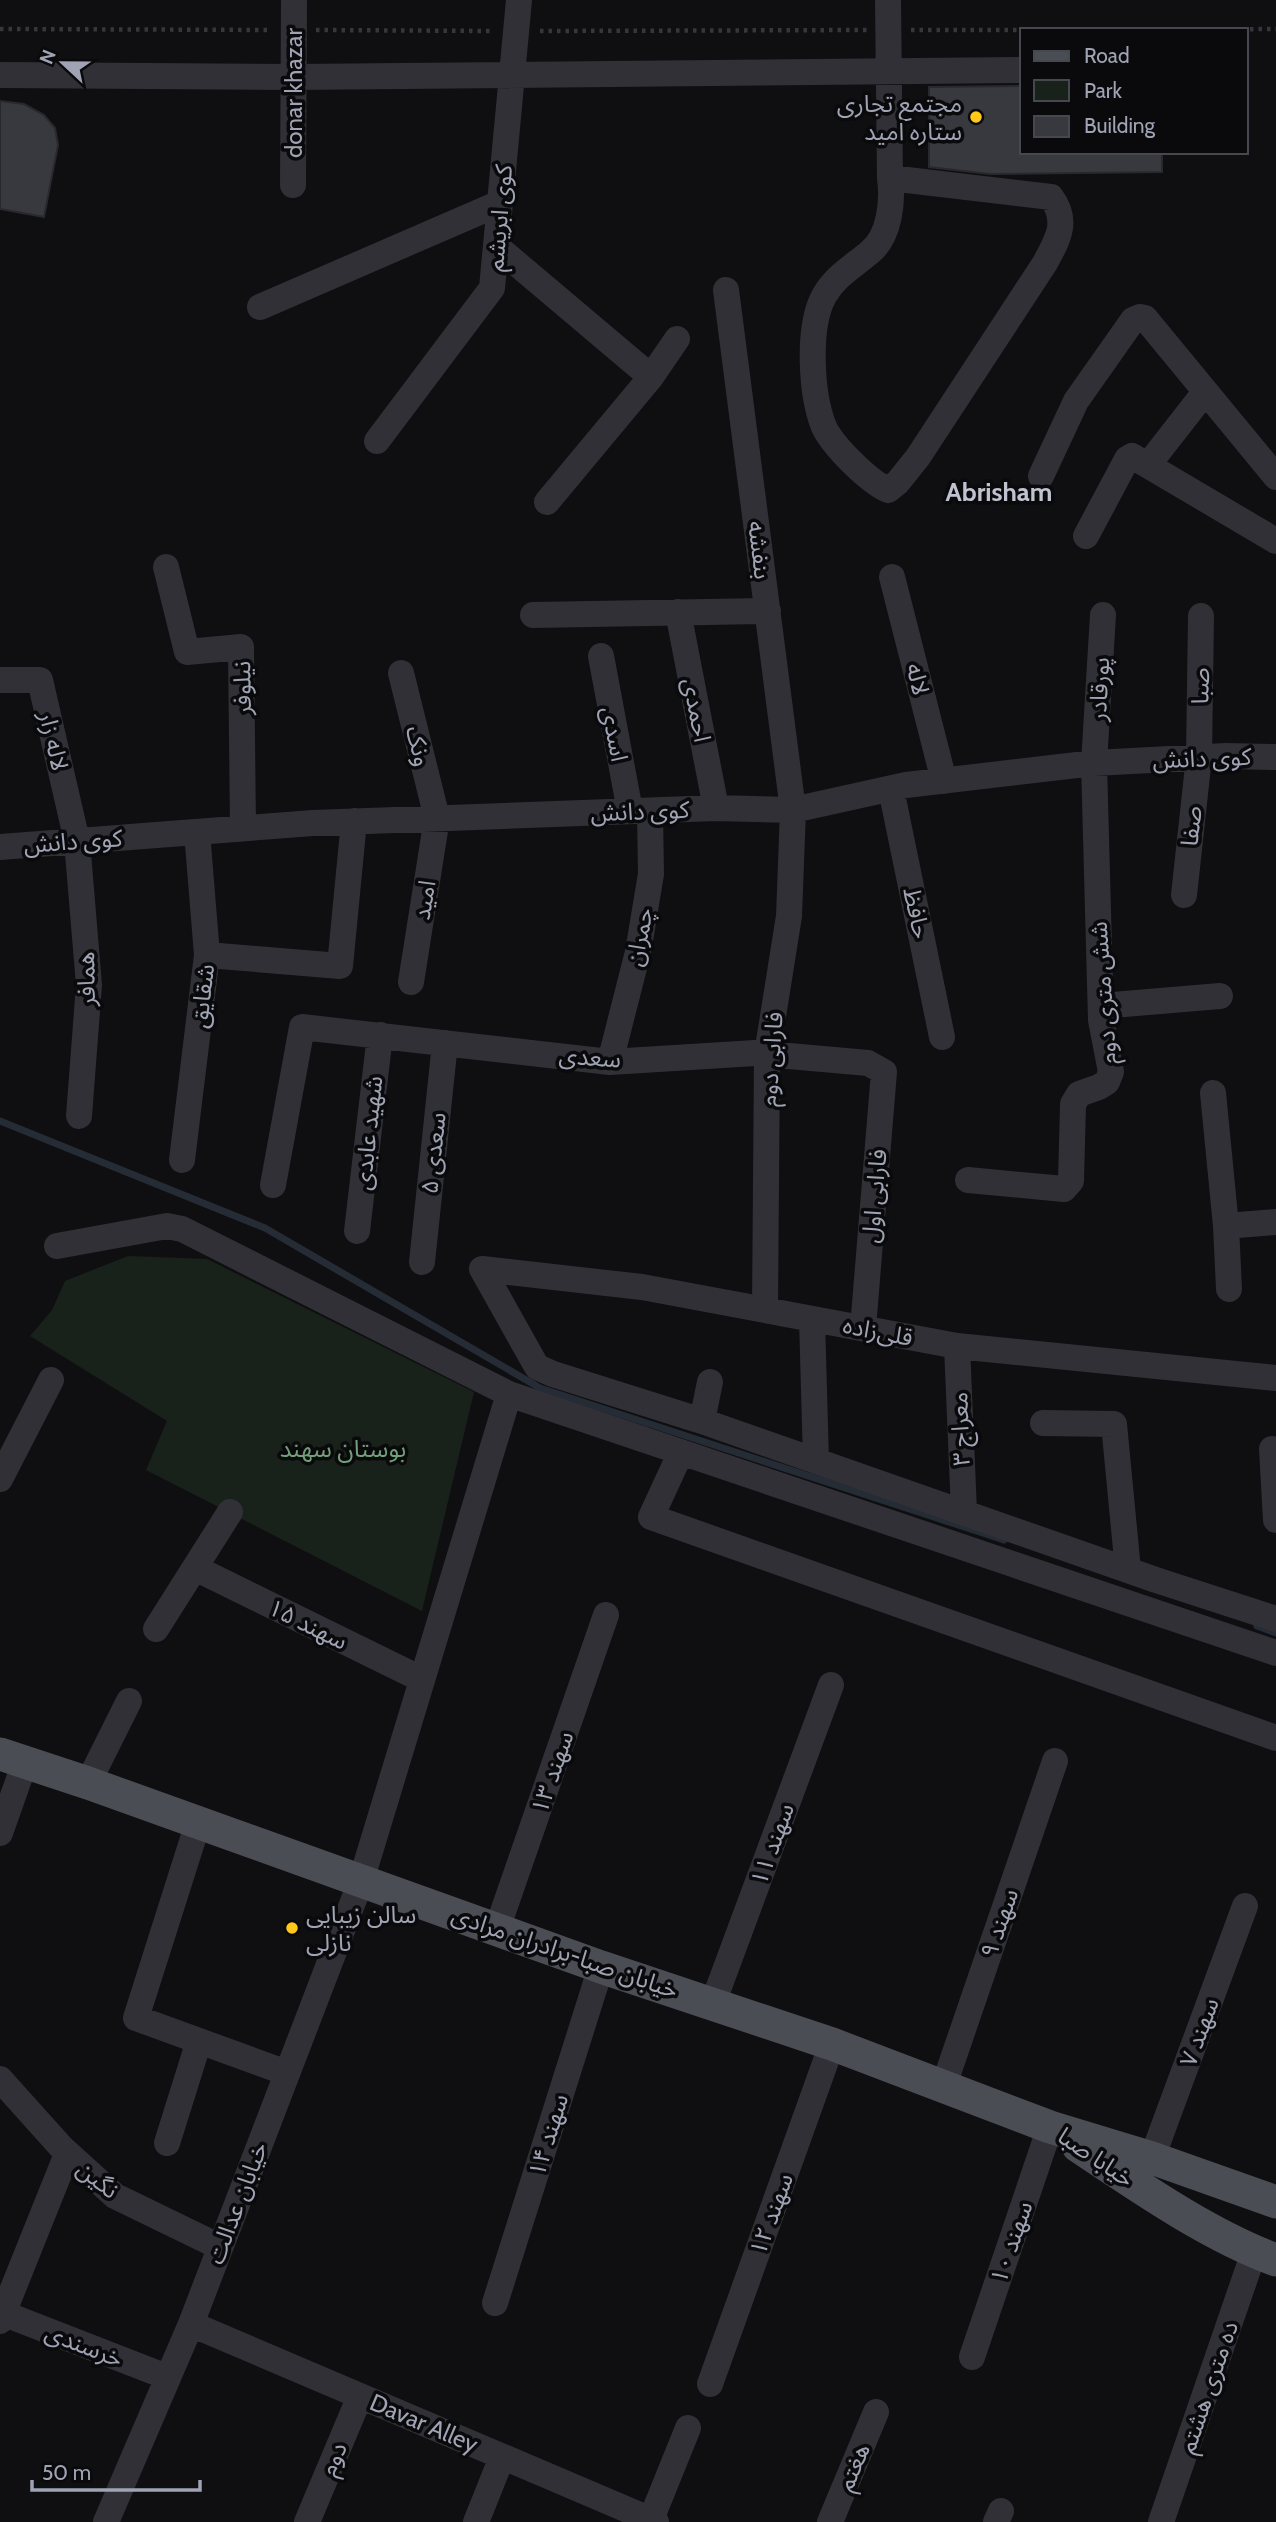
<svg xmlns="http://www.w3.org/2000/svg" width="1276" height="2522" font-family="Cabin,'Noto Sans Arabic',sans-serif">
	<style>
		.green { fill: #19211b }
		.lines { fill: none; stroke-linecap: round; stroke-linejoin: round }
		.stream { stroke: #252c35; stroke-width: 7 }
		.building { fill: #38393f; stroke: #29292d; stroke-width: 2 }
		.path { stroke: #36373d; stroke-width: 4.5; stroke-dasharray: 3.5 5; stroke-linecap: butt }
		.minor { stroke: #303036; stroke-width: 26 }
		.major { stroke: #4b4d55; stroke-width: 33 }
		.poi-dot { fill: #ffc919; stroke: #0a0a0c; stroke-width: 2.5 }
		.labels { text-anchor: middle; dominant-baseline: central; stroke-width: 7; stroke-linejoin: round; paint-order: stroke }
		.street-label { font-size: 24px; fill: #9fa3b3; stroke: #0a0a0c }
		.poi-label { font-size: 24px; fill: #9fa3b3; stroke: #0a0a0c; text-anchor: end }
		.park-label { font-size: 24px; fill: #73a07b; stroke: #0a0a0c }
		.neighbourhood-label { font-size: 26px; font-weight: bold; fill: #c0c2cf; stroke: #0a0a0c }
	</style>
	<rect width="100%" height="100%" fill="#0f0f11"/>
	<!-- green -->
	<path class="green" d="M128,1256L207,1259L474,1392L422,1611L146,1470L167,1421L30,1336L52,1310L65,1281Z"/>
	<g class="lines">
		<!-- stream -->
		<path class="stream" d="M0,1121L265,1228L540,1388L1004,1540
			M1257,1626L1276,1633"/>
	</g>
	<!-- building -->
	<path class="building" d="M1022,86V152H1162V172L990,174L929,167V87Z
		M0,101L24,104L44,115L55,128L58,145L44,217L0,209Z"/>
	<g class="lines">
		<!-- path -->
		<path class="path" d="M0,29L272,30
			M316,30L493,31
			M911,30H1022
			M1131,30L1276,29
			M540,31L867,30"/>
		<!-- minor -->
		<path class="minor" d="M888,0L890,178C893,201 890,236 870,252C854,266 835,276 824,296C807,327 811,395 824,427C833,446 868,481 888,490L898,482L918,457L1045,263C1058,239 1069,221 1051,197L890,178
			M0,75L293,77L1022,70
			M293,185L294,0
			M496,246L651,377
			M726,290L793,810L789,916L767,1054L765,1310
			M260,307L500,203
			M377,441L492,288L519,0
			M1148,465L1205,392
			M1041,476L1076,401L1133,320L1140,317L1145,318L1276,477
			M547,502L651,377L677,339
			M1086,536L1127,459L1132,456L1276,541
			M166,567L187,652L241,647L243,828
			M892,577L944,781
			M678,612L716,808
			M533,615L768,611
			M601,656L630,811
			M401,673L437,818L411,982
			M0,680H40L77,841L89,985L79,1116
			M891,789L942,1037
			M0,847L313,823L716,808L793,810L906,785L1094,763L1226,756L1276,757
			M1184,895L1199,757L1201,616
			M207,955L340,966L354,821
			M1101,1006L1220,996
			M610,1062L638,952L651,874L650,811
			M1213,1093L1226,1226L1229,1289
			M182,1160L207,955L197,832
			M968,1180L1064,1189L1071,1181L1073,1104L1079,1094L1099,1087L1107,1082L1111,1072L1101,1020L1094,763L1103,615
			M273,1185L302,1027L610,1062L755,1053L868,1063L884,1072L863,1328
			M1226,1226L1276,1222
			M357,1231L380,1035
			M57,1246L167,1226L182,1229L509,1394
			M422,1262L445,1043
			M482,1269L537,1367L553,1374L702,1421L1156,1580L1276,1619
			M482,1269L642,1287L957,1346L1276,1378
			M812,1319L816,1461
			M957,1346L964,1512
			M702,1421L710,1382
			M1043,1423L1114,1424L1128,1570
			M1272,1449L1276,1520
			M681,1452L651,1517L1276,1738
			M0,1479L51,1380
			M195,1568L421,1679
			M156,1629L230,1512
			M88,1783L129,1701
			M198,1823L136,2018L287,2073
			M0,1833L25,1762
			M497,1929L606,1615
			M713,2003L831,1685
			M0,2079L62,2148L115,2196L220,2247
			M944,2085L1055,1761
			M167,2143L199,2041
			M1152,2158L1245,1906
			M495,2303L601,1967
			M0,2312L167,2377
			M0,2321L67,2154
			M191,2324L656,2522
			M972,2357L1050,2127
			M710,2384L832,2044
			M106,2522L191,2324L361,1881L509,1394L1276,1653
			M307,2522L360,2396
			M476,2522L502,2457
			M650,2522L688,2428
			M830,2522L876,2412
			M996,2522L1001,2511
			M1161,2522L1254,2252"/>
		<!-- major -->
		<path class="major" d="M0,1754L88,1783L601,1967L832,2044L1050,2127L1152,2158L1276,2202
			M1078,2146C1138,2186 1208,2235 1276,2260"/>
	</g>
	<!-- markers -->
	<g class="poi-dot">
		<circle cx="976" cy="117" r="7"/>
		<circle cx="292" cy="1928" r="7"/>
	</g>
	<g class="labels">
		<!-- street labels -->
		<g class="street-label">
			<text transform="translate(293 93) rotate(-90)">donar khazar</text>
			<text transform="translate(499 218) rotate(-85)">کوی ابریشم</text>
			<text transform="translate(760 550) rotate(83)">بنفشه</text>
			<text transform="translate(918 679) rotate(76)">لاله</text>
			<text transform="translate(1200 686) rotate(-89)">صبا</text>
			<text transform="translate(242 688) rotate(-91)">نیلوفر</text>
			<text transform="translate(1099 689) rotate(-87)">پورقادر</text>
			<text transform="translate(697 710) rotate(79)">احمدی</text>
			<text transform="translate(615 734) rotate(79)">اسدی</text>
			<text transform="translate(54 741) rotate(77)">لاله زار</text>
			<text transform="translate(419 746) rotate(76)">ونک</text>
			<text transform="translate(1202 758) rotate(-2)">کوی دانش</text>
			<text transform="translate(640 811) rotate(-2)">کوی دانش</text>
			<text transform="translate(1191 826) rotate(-84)">صفا</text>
			<text transform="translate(73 841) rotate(-4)">کوی دانش</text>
			<text transform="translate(424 900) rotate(-81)">امید</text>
			<text transform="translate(917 913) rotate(78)">حافظ</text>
			<text transform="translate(639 937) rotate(-79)">چمران</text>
			<text transform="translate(86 979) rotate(-91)">همافر</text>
			<text transform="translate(1103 993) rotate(-94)">شش متری دوم</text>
			<text transform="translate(202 996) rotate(-83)">شقایق</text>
			<text transform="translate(590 1057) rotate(4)">سعدی</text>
			<text transform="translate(771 1059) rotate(-86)">فارابی دوم</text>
			<text transform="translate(368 1133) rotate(-84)">شهید عابدی</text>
			<text transform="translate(433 1153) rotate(-84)">سعدی ۵</text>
			<text transform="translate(874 1196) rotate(-85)">فارابی اول</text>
			<text transform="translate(878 1331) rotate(11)">قلی‌زاده</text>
			<text transform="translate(960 1429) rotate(-92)">معراج ۳</text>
			<text transform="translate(308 1624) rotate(26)">سهند ۱۵</text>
			<text transform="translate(552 1772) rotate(-71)">سهند ۱۳</text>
			<text transform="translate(772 1844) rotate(-70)">سهند ۱۱</text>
			<text transform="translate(999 1923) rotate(-71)">سهند ۹</text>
			<text transform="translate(565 1952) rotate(19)">خیابان صبا-برادران مرادی</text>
			<text transform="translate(1199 2032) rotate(-70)">سهند ۷</text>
			<text transform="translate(548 2135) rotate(-73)">سهند ۱۴</text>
			<text transform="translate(1096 2157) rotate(34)">خیابا صبا</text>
			<text transform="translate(98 2179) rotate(39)">نگین</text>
			<text transform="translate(237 2203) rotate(-69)">خیابان عدالت</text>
			<text transform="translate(771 2214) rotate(-70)">سهند ۱۲</text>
			<text transform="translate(1011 2242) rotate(-71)">سهند ۱۰</text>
			<text transform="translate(84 2345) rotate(21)">خرسندی</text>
			<text transform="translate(1208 2387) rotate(-71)">ده متری هشتم</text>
			<text transform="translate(424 2423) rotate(23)">Davar Alley</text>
			<text transform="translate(333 2459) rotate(-67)">دوم</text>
			<text transform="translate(853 2467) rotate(-67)">هغتم</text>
		</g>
		<!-- poi labels -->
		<g class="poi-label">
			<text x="962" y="103">مجتمع تجاری<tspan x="962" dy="28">ستاره امید</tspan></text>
			<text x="306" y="1914" text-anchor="start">سالن زیبایی<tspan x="306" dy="28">نازلی</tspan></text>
		</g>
		<!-- park labels -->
		<g class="park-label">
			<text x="343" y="1448">بوستان سهند</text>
		</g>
		<!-- neighbourhood labels -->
		<g class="neighbourhood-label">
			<text x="999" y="492">Abrisham</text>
		</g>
	</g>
	<!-- legend -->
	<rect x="1020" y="28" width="228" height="126" fill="#0a0a0c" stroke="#46474f" stroke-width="2"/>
	<rect x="1034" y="51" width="35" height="10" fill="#4b4d55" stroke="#46474f" stroke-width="2"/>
	<text x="1084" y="63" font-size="21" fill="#9fa3b3">Road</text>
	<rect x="1034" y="80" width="35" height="21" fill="#19211b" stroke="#46474f" stroke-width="2"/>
	<text x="1084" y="98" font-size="21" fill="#9fa3b3">Park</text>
	<rect x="1034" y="116" width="35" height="21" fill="#38393f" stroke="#46474f" stroke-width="2"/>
	<text x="1084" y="133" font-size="21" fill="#9fa3b3">Building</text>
	<!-- north arrow -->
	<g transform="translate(63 63) rotate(292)" stroke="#0a0a0c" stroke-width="5" paint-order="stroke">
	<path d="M0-5L12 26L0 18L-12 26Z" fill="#9fa3b3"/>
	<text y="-10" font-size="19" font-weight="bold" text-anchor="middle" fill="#9fa3b3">N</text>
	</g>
	<!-- scale -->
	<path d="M32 2480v10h168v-10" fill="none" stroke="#9fa3b3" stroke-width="3.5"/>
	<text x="42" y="2480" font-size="21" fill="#9fa3b3" stroke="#0a0a0c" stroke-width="5" paint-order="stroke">50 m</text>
</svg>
